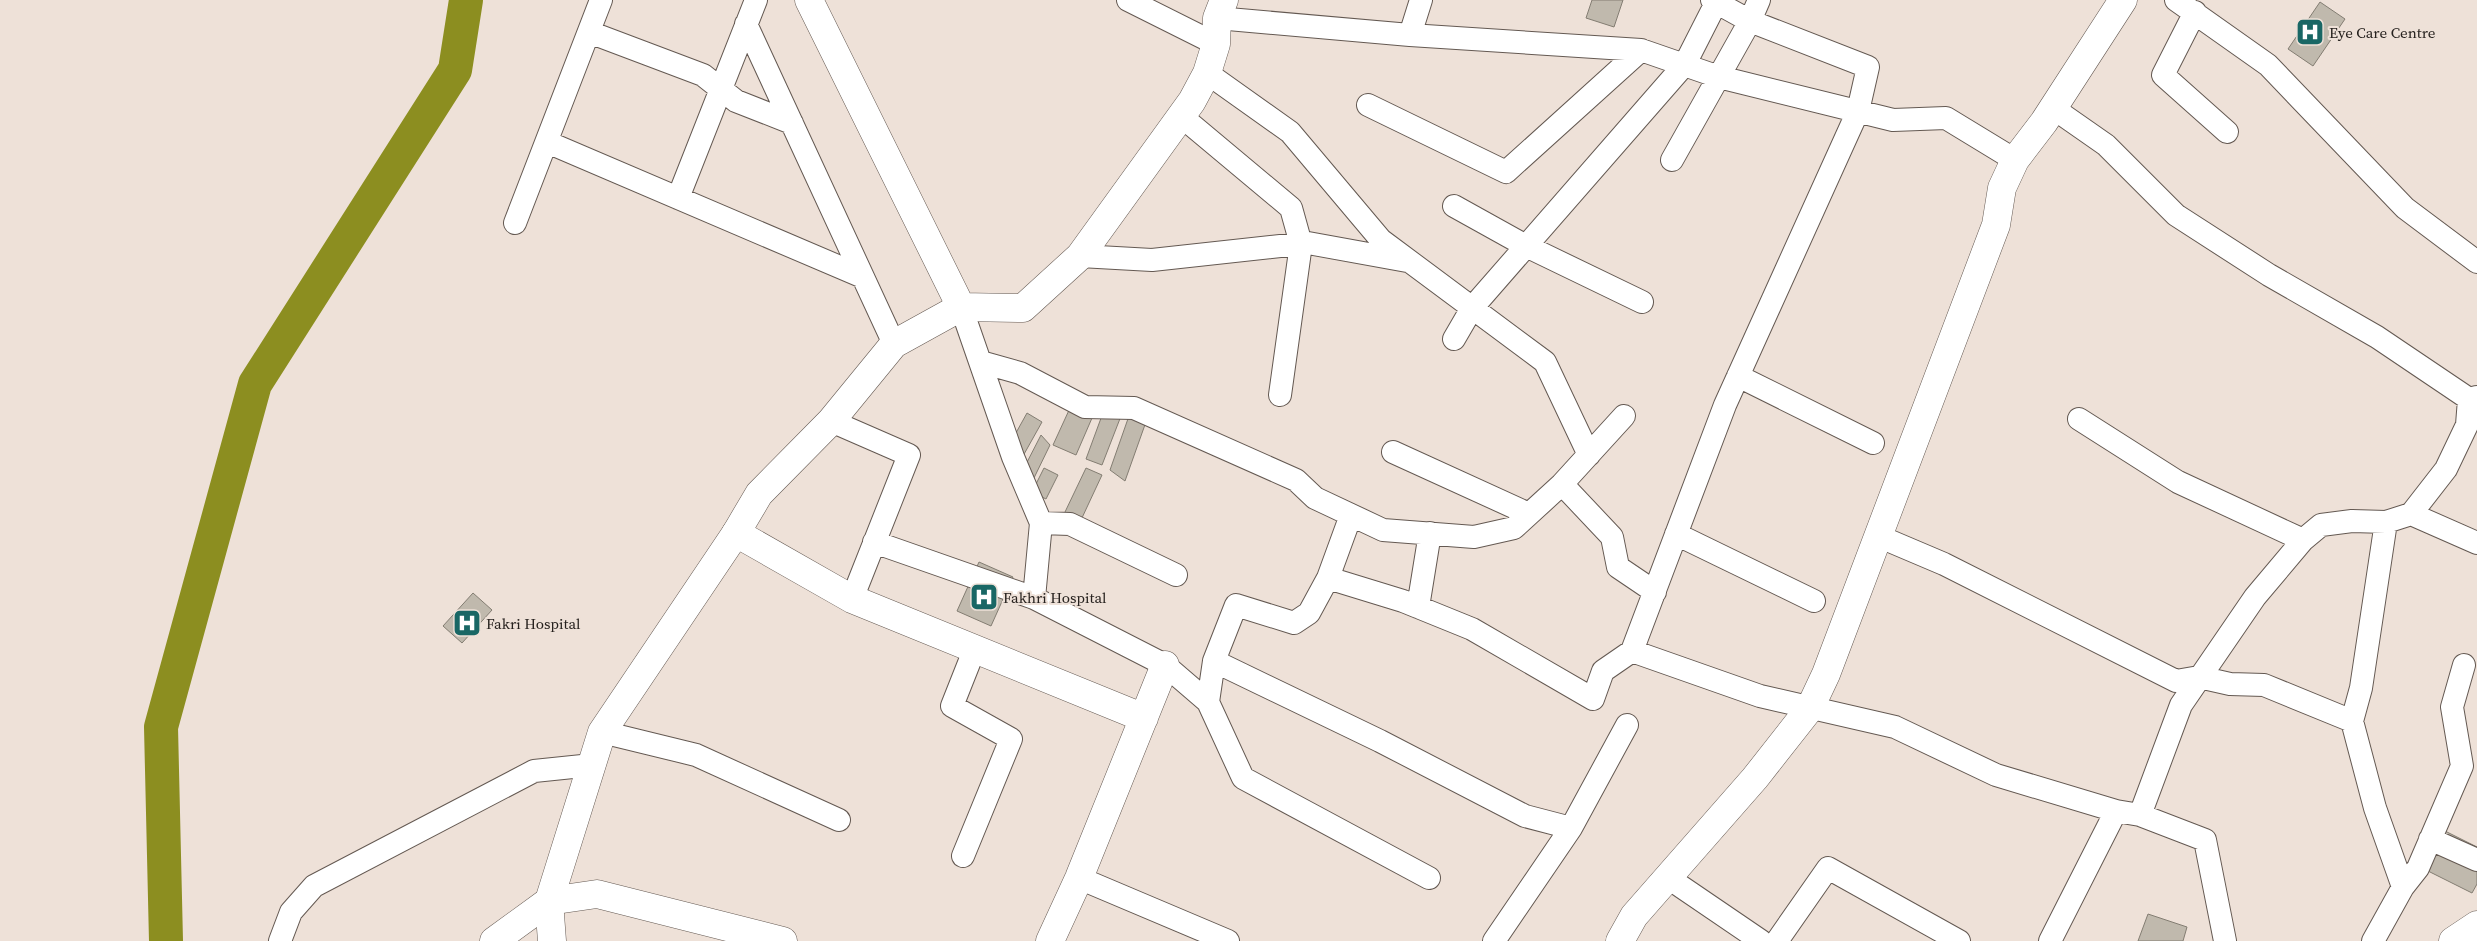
<svg xmlns="http://www.w3.org/2000/svg" width="2477" height="941" font-family="'Source Serif 4',serif">
	<style>
		.lines { fill: none; stroke-linecap: round; stroke-linejoin: round }
		.river { stroke: #8c8e20; stroke-width: 34 }
		.building { fill: #c0b9ad; stroke: #837d72 }
		.minor-casing { stroke: #645952; stroke-width: 24 }
		.tertiary-casing { stroke: #645952; stroke-width: 29 }
		.secondary-casing { stroke: #645952; stroke-width: 29 }
		.primary-casing { stroke: #645952; stroke-width: 29 }
		.minor { stroke: #fff; stroke-width: 22 }
		.tertiary { stroke: #fff; stroke-width: 28 }
		.secondary { stroke: #fff; stroke-width: 28 }
		.primary { stroke: #fff; stroke-width: 28 }
		.labels { text-anchor: middle; dominant-baseline: central; stroke-width: 4; stroke-linejoin: round; paint-order: stroke }
		.poi-label { font-size: 15px; fill: #26211e; stroke: #eee1d8; text-anchor: start }
	</style>
	<rect width="100%" height="100%" fill="#eee1d8"/>
	<g class="lines">
		<!-- river -->
		<path class="river" d="M166,941L161,727L255,384L455,70L466,0"/>
	</g>
	<!-- building -->
	<path class="building" d="M1592,0H1623L1614,27L1586,18Z
		M2320,2L2345,19L2313,66L2288,49Z
		M1070,408L1092,418L1076,455L1053,445Z
		M1104,410L1121,416L1102,465L1086,459Z
		M1027,413L1042,422L1023,456L1012,440Z
		M1130,413L1147,419L1125,481L1110,470Z
		M1041,435L1050,445L1033,480L1023,470Z
		M1044,468L1058,475L1046,499L1032,492Z
		M1086,468L1102,475L1081,520L1065,512Z
		M979,562L1013,577L991,626L957,611Z
		M473,593L492,610L462,643L443,626Z
		M2437,827L2477,847V884L2472,893L2418,866Z
		M2148,914L2187,927L2183,941H2138Z"/>
	<g class="lines">
		<defs>
			<path id="minor" d="M1128,0L1216,44
				M2176,0L2268,65L2405,208L2477,262
				M2195,12L2163,75L2227,132
				M1217,18L1410,35L1641,50L1719,77L1893,120L1946,118L2015,160
				M746,24L894,344
				M589,32L703,75L736,101L792,123
				M1410,35L1421,0
				M1207,73L1290,132L1381,240L1545,362L1589,455
				M1368,105L1506,172L1641,50
				M2053,108L2106,145L2176,215L2269,275L2377,337L2469,399L2477,397
				M1181,116L1291,208L1301,244L1280,395
				M547,142L863,277
				M1672,160L1750,21L1759,0
				M678,198L756,0
				M1454,206L1526,246L1642,302
				M515,223L601,0
				M1080,256L1152,260L1308,243L1407,261
				M961,307L1013,457L1041,523L1034,598
				M1454,339L1472,308L1685,64L1716,3
				M981,362L1020,373L1085,407L1134,408L1296,480L1315,498L1383,530L1474,537L1514,528L1562,484L1624,416
				M1738,376L1873,443
				M2079,419L2178,482L2303,540
				M831,421L909,455L852,599
				M1393,452L1529,514
				M1562,484L1612,537L1618,567L1655,592
				M2411,514L2477,543
				M1351,515L1328,578L1403,601L1472,629L1593,699L1603,671L1632,651L1725,405L1858,111L1868,67L1750,21L1712,0
				M1041,523L1070,524L1176,575
				M1676,534L1814,601
				M1878,536L1944,564L2176,681L2199,677L2230,684L2264,685L2352,721
				M874,542L1034,598L1165,665L1208,702L1214,661L1236,605L1294,623L1309,613L1328,578
				M1418,607L1430,533
				M1632,651L1760,696L1895,727L1996,775L2116,811L2140,815L2205,840L2225,941
				M1214,661L1380,741L1525,816L1571,828
				M1208,702L1243,778L1429,878
				M602,732L696,755L839,820
				M2140,815L2181,705L2255,597L2303,540L2321,525L2352,521L2386,522
				M2430,839L2477,860
				M963,856L1011,739L952,706L975,648
				M1667,877L1761,941
				M1079,878L1228,941
				M2403,887L2375,808L2352,721L2361,688L2386,522L2411,514L2446,469L2467,425L2469,399
				M280,941L291,912L314,886L534,771L592,765
				M1494,941L1571,828L1627,725
				M1777,941L1828,868L1959,941
				M2050,941L2116,811
				M2373,941L2403,887L2418,868L2462,766L2452,707L2464,665"/>
			<path id="tertiary" d="M809,0L961,307L1023,308L1080,256L1192,101L1207,73L1216,44L1217,18L1224,0
				M736,533L852,599L1144,718
				M1050,941L1079,878L1165,665
				M1620,941L1634,916L1755,778L1810,708L1826,674L1996,225L2002,188L2015,160L2044,122L2123,0"/>
			<path id="secondary" d="M552,941L549,901L602,732L736,533L759,494L831,421L894,344L961,307"/>
			<path id="primary" d="M494,941L549,901L597,894L783,941
				M2453,941L2477,925"/>
		</defs>
		<!-- minor casing -->
		<use href="#minor" class="minor-casing"/>
		<!-- tertiary casing -->
		<use href="#tertiary" class="tertiary-casing"/>
		<!-- secondary casing -->
		<use href="#secondary" class="secondary-casing"/>
		<!-- primary casing -->
		<use href="#primary" class="primary-casing"/>
		<!-- minor -->
		<use href="#minor" class="minor"/>
		<!-- tertiary -->
		<use href="#tertiary" class="tertiary"/>
		<!-- secondary -->
		<use href="#secondary" class="secondary"/>
		<!-- primary -->
		<use href="#primary" class="primary"/>
	</g>
	<!-- icons -->
	<defs>
		<symbol id="hospital-square" viewBox="-11 -11 22 22"><rect x="-9" y="-9" width="18" height="18" rx="4" fill="#196765" stroke="#eee1d8"/><path d="M-5-5h3v3.5h4V-5h3V5h-3V1.5h-4V5h-3Z" fill="#fff"/></symbol>
	</defs>
	<g fill-rule="evenodd">
		<use href="#hospital-square" x="2294" y="16" width="32" height="32"/>
		<use href="#hospital-square" x="968" y="581" width="32" height="32"/>
		<use href="#hospital-square" x="451" y="607" width="32" height="32"/>
	</g>
	<g class="labels">
		<!-- poi labels -->
		<g class="poi-label">
			<text x="2329" y="32">Eye Care Centre</text>
			<text x="1003" y="597">Fakhri Hospital</text>
			<text x="486" y="623">Fakri Hospital</text>
		</g>
	</g>
</svg>
